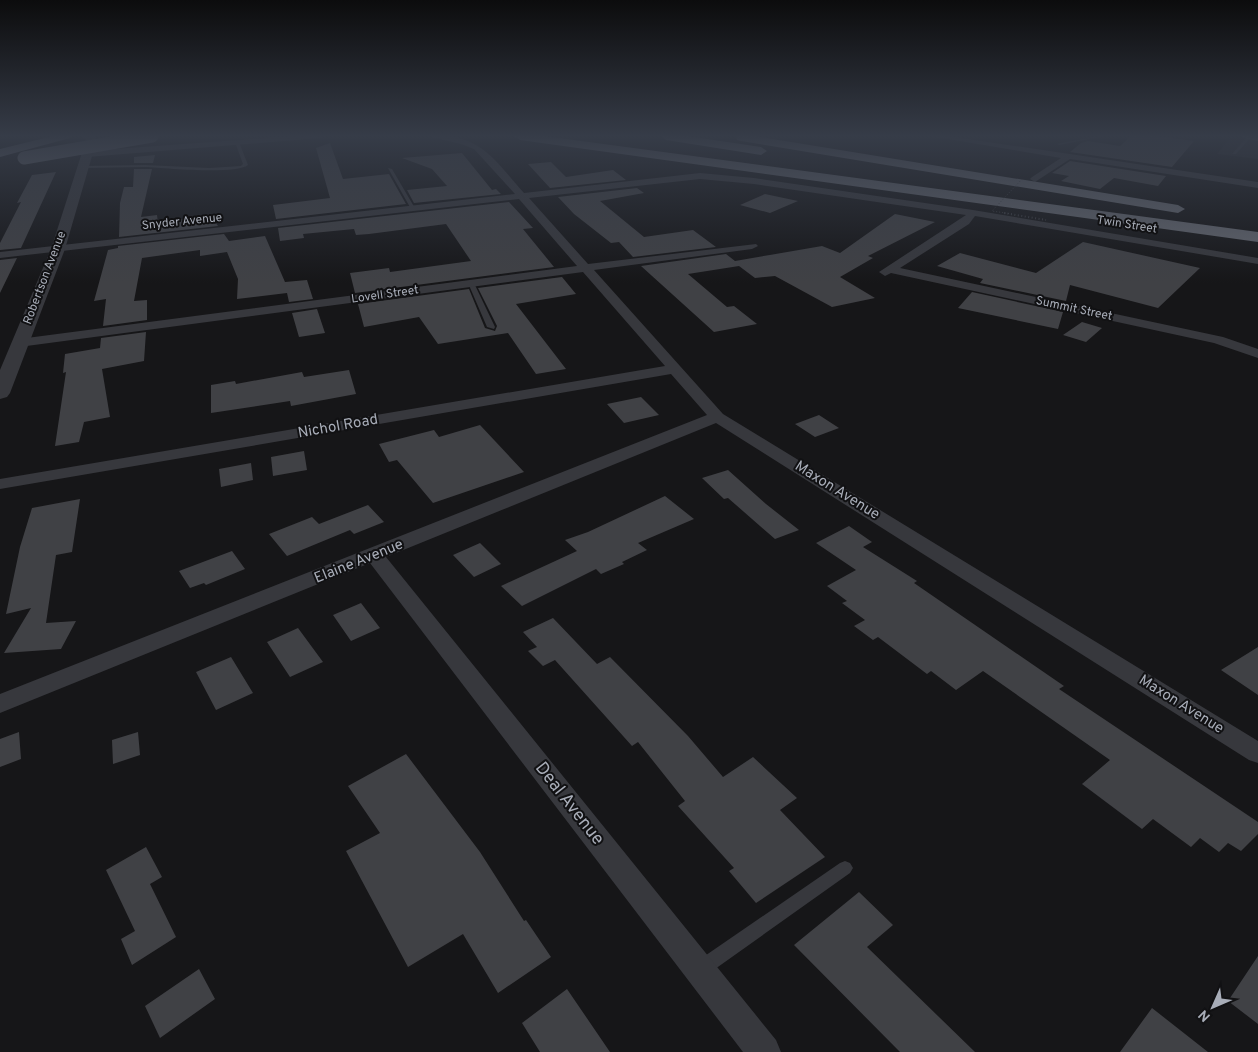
<svg xmlns="http://www.w3.org/2000/svg" width="1258" height="1052" font-family="Overpass,sans-serif">
	<style>
		.built { fill: #222225 }
		.building { fill: #404145 }
		.lines { fill: none; stroke-linecap: round; stroke-linejoin: round }
		.service { fill: #37383d; fill-rule: evenodd }
		.minor { fill: #37383d; fill-rule: evenodd }
		.tertiary { fill: #37383d; fill-rule: evenodd }
		.primary { fill: #53555c; fill-rule: evenodd }
		.motorway { fill: #63666e; fill-rule: evenodd }
		.path-bridge-far1 { stroke: #3d3f44; stroke-width: 1; stroke-dasharray: 1 2; stroke-linecap: butt }
		.path-bridge { stroke: #3d3f44; stroke-width: 2; stroke-dasharray: 1 2.5; stroke-linecap: butt }
		.motorway-bridge { stroke: #63666e; stroke-width: 13 }
		.labels { text-anchor: middle; dominant-baseline: central; stroke-width: 4; stroke-linejoin: round; paint-order: stroke }
		.far-street-label { font-size: 12px; fill: #a8adb8; stroke: #111113 }
		.street-label { font-size: 15px; fill: #a8adb8; stroke: #111113 }
		.near-street-label { font-size: 18px; fill: #a8adb8; stroke: #111113 }
	</style>
	<rect width="100%" height="100%" fill="#161618"/>
	<!-- built -->
	<path class="built" d="M1231,137L1258,140V159L1217,154Z"/>
	<!-- building -->
	<path class="building" d="M1131,136H1158L1194,141L1172,167L1070,152L1081,143L1088,141L1120,146Z
		M330,143L343,179L389,174L406,204L276,219L273,205L330,198L316,148Z
		M462,153L492,190L496,189L501,194L414,203L407,190L447,186L432,169L402,158Z
		M155,155L153,163H134V157Z
		M1070,161L1166,176L1158,186L1114,178L1100,189L1061,181L1069,176L1052,173Z
		M551,162L566,177L613,170L626,180L550,188L528,164Z
		M134,169H152L141,217L157,215L158,223L210,214L218,226L119,237L120,203L124,187H133Z
		M56,172L21,248L0,250V243L21,202L17,203L32,175Z
		M637,188L644,193L600,201L644,237L693,230L716,247L633,257L619,242L611,243L574,214L558,197Z
		M765,194L798,201L770,213L740,205Z
		M509,202L533,228L523,229L554,267L355,293L350,273L389,268L390,272L471,261L446,224L369,234L356,235L354,229L303,234L304,238L280,241L278,228Z
		M895,214L935,222L868,256L873,258L840,277L875,298L832,307L775,276L755,278L739,266L688,274L727,307L734,306L757,324L714,332L641,266L726,254L735,261L822,246L840,253Z
		M224,234L229,241L265,236L285,282L307,280L313,299L289,302L287,293L237,299L238,279L227,252L200,256V250L142,258L134,301L147,300V320L103,326L106,299L94,301L108,250L118,248V246Z
		M1083,242L1200,268L1158,308L1070,285L1066,301L980,283L983,279L937,266L960,253L1036,273Z
		M17,258L0,293V260Z
		M562,277L576,294L516,304L566,369L536,374L508,333L438,344L419,317L364,327L358,304L469,289L485,328L495,331L497,326L478,288Z
		M972,292L1063,312L1058,329L958,308Z
		M317,309L325,333L299,337L292,313Z
		M1082,322L1102,328L1086,342L1063,335Z
		M146,332L144,361L102,369L110,417L84,422L79,442L55,446L66,372L63,373L65,354L100,348L101,338Z
		M349,370L356,394L291,406L290,401L211,413V385L235,381L236,384L302,372L304,377Z
		M641,397L659,415L624,423L607,404Z
		M819,415L839,428L815,437L795,424Z
		M480,425L524,472L433,503L397,460L389,462L379,444L434,430L439,437Z
		M304,451L307,470L273,476L271,457Z
		M251,463L253,480L221,487L219,469Z
		M728,470L766,504L799,530L775,539L728,498L724,499L702,478Z
		M665,496L694,519L638,543L647,550L622,562L624,564L601,574L596,569L522,606L501,586L577,551L565,540L588,532Z
		M80,499L72,552L56,555L46,623L76,621L61,649L4,653L31,608L6,614L20,547L32,508Z
		M368,505L384,522L354,534L350,530L287,556L269,534L312,517L319,524Z
		M849,526L872,542L863,547L917,581L914,583L1064,686L1059,689L1258,822V834L1241,851L1228,843L1219,852L1200,838L1191,847L1153,819L1142,829L1082,784L1110,760L983,671L956,690L931,671L927,674L878,637L873,640L854,626L865,620L842,603L847,601L827,586L856,570L816,543Z
		M480,543L501,564L474,577L453,555Z
		M232,551L245,569L206,585L204,583L190,588L179,571Z
		M361,603L380,628L351,641L333,615Z
		M553,618L597,664L610,657L688,736L723,777L753,757L797,798L780,810L825,857L756,903L729,871L734,868L678,806L685,801L638,742L632,746L555,660L543,666L528,651L537,647L523,632Z
		M298,628L323,662L290,677L267,642Z
		M1258,647V695L1221,670Z
		M231,657L253,693L216,710L196,672Z
		M19,732L21,759L0,767V739Z
		M138,732L140,755L113,764L112,740Z
		M406,754L480,852L524,921L526,920L551,957L498,993L463,934L408,967L346,851L380,833L348,786Z
		M146,847L162,877L150,884L176,937L132,965L121,939L135,931L106,870Z
		M859,892L893,925L867,947L975,1052H900L794,945Z
		M1258,956V1024L1228,1001Z
		M199,969L215,999L160,1038L145,1006Z
		M567,989L610,1052H540L522,1023Z
		M1152,1008L1208,1052H1120Z"/>
	<g class="lines">
		<!-- service -->
		<path class="service" d="M1098,136H1105L1059,145L1057,144Z
			M1248,136H1252L1236,154H1232Z
			M237,141L239,142L248,165C234,175 166,168 145,167C124,167 104,168 83,168L81,167L83,166L145,165L209,168L241,166L243,164L235,142Z
			M388,168L392,169L416,210L411,209Z
			M469,282L474,283L495,327L494,329L487,327L468,283Z
			M845,861L850,863L853,868L850,873L708,974L702,976L696,974L694,968L696,962L840,863Z"/>
		<!-- minor -->
		<path class="minor" d="M292,136H324L320,138L87,157L83,154L87,151Z
			M427,136C479,132 493,158 524,193L700,173L754,178L973,210L1258,258V264L975,216L969,224L900,268L1223,337L1258,349V358L1214,343L891,273L885,276L879,272L966,215L754,184L700,179L529,198L588,264L756,244L758,246L752,249L594,270L723,414L1258,741V763L1249,760L716,423L386,557L776,1040L781,1052H743L370,563L0,713V694L707,415L671,374L0,489V479L665,366L583,272L19,347L12,343L19,339L577,266L519,199L0,258V252L515,194L474,149L461,144Z
			M930,136H948L1258,182V188L1070,159L1035,182L1030,179L1032,177L1061,158Z"/>
		<!-- tertiary -->
		<path class="tertiary" d="M81,136H93L97,139L65,249L10,393L7,397L0,399V370L51,249L86,140Z"/>
		<!-- primary -->
		<path class="primary" d="M1241,136H1258V141L1243,138Z"/>
		<!-- motorway -->
		<path class="motorway" d="M53,136H72L70,138L0,157V149Z
			M514,136H544L1258,232V242L520,140Z
			M660,136H687L761,147L767,151L761,155L666,140Z
			M736,136H755L1178,205L1185,209L1178,213L741,141L737,140Z"/>
		<!-- path-bridge-far1 -->
		<path class="path-bridge-far1" d="M1012,214L992,211L1023,178"/>
		<!-- path-bridge -->
		<path class="path-bridge" d="M1004,213L1046,220"/>
		<!-- motorway-bridge -->
		<path class="motorway-bridge" d="M24,158L152,136"/>
	</g>
	<!-- sky -->
	<linearGradient id="sky" x2="0" y2="1"><stop stop-color="#0c0c0d"/><stop offset="0.48" stop-color="#363c48"/><stop offset="1" stop-color="#363c48" stop-opacity="0"/></linearGradient>
	<rect width="1258" height="283" fill="url(#sky)"/>
	<g class="labels">
		<!-- far-street labels -->
		<g class="far-street-label">
			<text transform="translate(182 222) rotate(-6)">Snyder Avenue</text>
			<text transform="translate(1127 225) rotate(9)">Twin Street</text>
			<text transform="translate(45 278) rotate(-69)">Robertson Avenue</text>
			<text transform="translate(385 295) rotate(-8)">Lovell Street</text>
			<text transform="translate(1074 309) rotate(12)">Summit Street</text>
		</g>
		<!-- street labels -->
		<g class="street-label">
			<text transform="translate(338 427) rotate(-10)">Nichol Road</text>
			<text transform="translate(837 491) rotate(32)">Maxon Avenue</text>
			<text transform="translate(359 562) rotate(-22)">Elaine Avenue</text>
			<text transform="translate(1181 705) rotate(32)">Maxon Avenue</text>
		</g>
		<!-- near-street labels -->
		<g class="near-street-label">
			<text transform="translate(569 804) rotate(52)">Deal Avenue</text>
		</g>
	</g>
	<!-- north arrow -->
	<g transform="translate(1213 1007) rotate(225)" stroke="#111113" stroke-width="4" paint-order="stroke">
	<path d="M0-4L9 19L0 12L-9 19Z" fill="#a8adb8"/>
	<text y="-8" font-size="14" font-weight="bold" text-anchor="middle" fill="#a8adb8">N</text>
	</g>
</svg>
